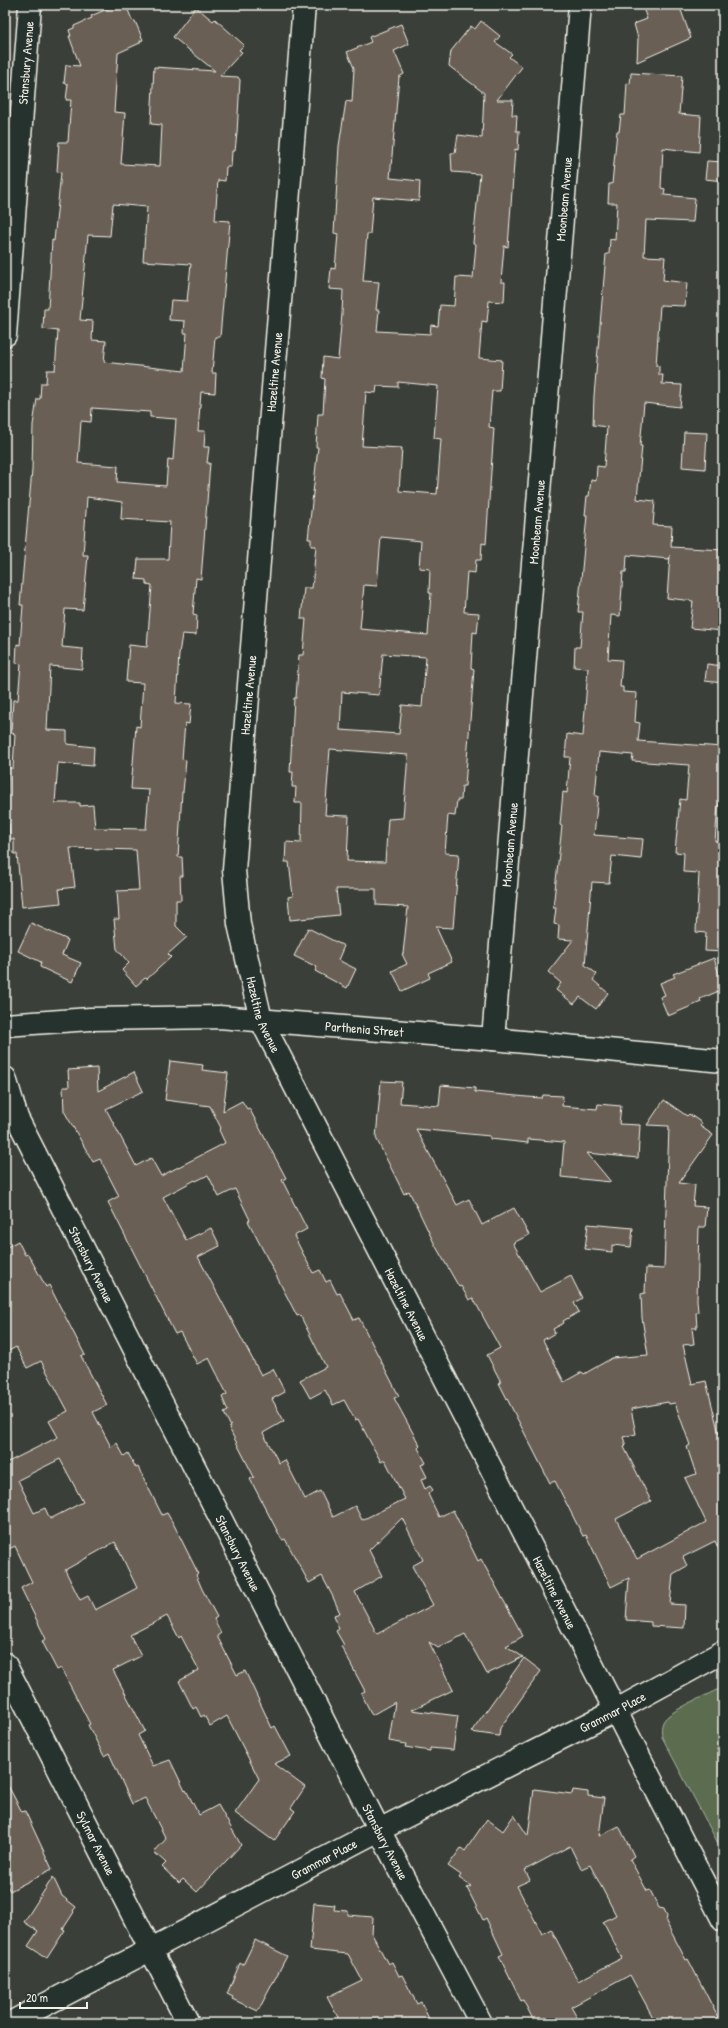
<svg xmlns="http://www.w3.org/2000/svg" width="728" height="2028" font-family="'Patrick Hand',sans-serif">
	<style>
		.green { fill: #5c6d50; stroke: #a8af9c }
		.building { fill: #695e55; stroke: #f4f1e8; fill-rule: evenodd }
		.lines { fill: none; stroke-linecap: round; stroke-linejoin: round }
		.minor-casing { stroke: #f4f1e8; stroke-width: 25 }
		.minor { stroke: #26332d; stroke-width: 22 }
		.labels { text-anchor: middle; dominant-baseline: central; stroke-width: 3; stroke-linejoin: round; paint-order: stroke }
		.street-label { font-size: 13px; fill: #f4f1e8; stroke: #26332d }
	</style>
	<rect width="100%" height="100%" fill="#3a4039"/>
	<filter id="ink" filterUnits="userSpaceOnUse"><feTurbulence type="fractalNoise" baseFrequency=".025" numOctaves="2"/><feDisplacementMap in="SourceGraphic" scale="8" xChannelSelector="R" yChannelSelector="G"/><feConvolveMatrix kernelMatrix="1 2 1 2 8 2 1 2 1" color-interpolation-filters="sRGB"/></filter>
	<g filter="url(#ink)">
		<!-- green -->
		<path class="green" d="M723,1687V1853L662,1737C661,1730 661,1724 665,1719C672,1710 711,1693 723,1687Z"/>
		<!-- building -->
		<path class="building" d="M116,5H126L132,20L135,21L143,40L140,41V43L118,53L114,112L125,113L121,164L160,166L162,125L151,124L154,67L215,71L173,37L196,7L213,21L215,19L244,45L239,50L242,52L220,76L238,77L240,80L237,133L235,151H232L231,167H226L225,181L218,180L215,220L230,221L220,337H215L212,373H216L215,393L201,392L198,431H205L204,447H209L207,463H210L201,579L196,578L193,614L197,615L196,635L182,634L179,654L176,703L191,704L189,724L185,723L182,759L186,760L183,792H182L178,857H182L183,876H180L181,900H176V926L187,937L168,954L171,957L147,979L145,978L136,986L122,970L129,963L117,949L114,919H119L117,891L139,890L136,850L70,848L75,887L59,889L61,903L22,907L17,854H14V839H10L9,824H6L8,768H13L15,734L11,733L13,700H18L21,664L16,663L17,644L20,645L23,605H20L32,470L33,425L37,399H40L41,383H46L47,370H55L58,331L43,329L44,309H48L52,240L54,241L61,173L57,172L59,142H68L71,100H66L68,84L64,83L66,65L80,66L69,36H71L69,30L74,28V26L92,18L91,16ZM113,204L147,207L143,261L191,264L187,301L171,300L169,320L185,321L184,333H187L184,371L104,362L106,341L92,340L93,321L80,320L88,235L110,236ZM92,408L150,412V417L176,419L173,460L168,459L166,486L117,482L118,466L78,463L81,421L91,422ZM87,497L122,502L121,519L170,522L168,559H138L136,579L146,580V584L152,585L147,647L129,645L126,682L143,683L140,727L136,726L131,789L149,790L146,829L95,828L93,805L80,806V803H55L58,763L93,766L94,747L67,744V731L47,730L50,666L82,669L83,649L62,647L65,609L83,610L88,555H83Z
			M642,5H679L691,38L637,62L638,38L634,24L647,19Z
			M481,21L500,36L495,42L512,54L509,57L522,67L497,100H513L512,115H517L516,131H519L518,150L515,149L508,247L504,246L501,282H505L504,302L489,301L487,322L482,321L479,358L502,360L500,391H492L489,427L494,428L486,544L482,543L481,560H476L475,573L467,572L464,612L479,613L477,633L473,632L471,668L474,669L465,786H462L461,800H457L455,816L448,815L445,853L459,854L453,928L436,927L452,962L428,973L430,978L402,991L392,971L407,964L402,954H403L408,907L376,905V889H336L339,915L290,920L288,897L293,896L289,862H285L286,842L301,843L302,803H295L296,787H292L293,772H290L294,698H296L299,655H303L306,619H301L304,588H312L316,546H311V539H308L318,447H316L318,414H323L325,379L322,378L323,357L338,359L342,314L343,290L329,289L331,268L335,269L338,234L334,233L339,146L346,101L352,102L354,68L347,52L371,42L369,37L401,24L409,44L394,51L404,74L399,77L390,178L420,181L419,201L373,197L370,234H367L363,281L379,282L376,310H379L377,331L430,334L431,325L438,326L440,305L454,306L456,277L473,278L476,244L473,243L480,174L452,172L451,153H455L458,135L482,138L484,93L449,66L451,51L471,26L475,29ZM398,382L438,386L434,438L441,439L437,494L399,491L402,448L362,446L366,392L376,393L377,386L398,387ZM381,537L421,541L419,568L430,569L429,593H431L428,635L360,629L364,585L377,586ZM383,654L426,657L422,707L402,705L399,734L340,730L342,692L379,695ZM330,749L408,755L403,818L388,819L385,862L347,861L349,816L325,815Z
			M631,73L682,76L679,114L701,116L699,152L663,148L661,188L665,189L664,195L695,198L693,222L646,220L644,256L665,257L663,280L687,283L685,306L660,305L656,366H659V375H663L662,384L682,385L680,407L644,403L640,446H642L637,499L655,501L653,525L672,526L671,547L723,550V631L690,628L693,601L667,598L670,555L669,559L627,555L626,572H623L620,616L611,615L608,659L622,660L620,687H623V692L637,693L635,722L640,723L638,741L723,747V805H718L715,841L720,842L718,862H723V952L705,951L706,933L696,932L699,873L683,872L684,853L675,852L680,799L686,800L689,765L632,761L633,755L599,752L595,796H598L594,835L643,839L641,859L612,856L609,883L592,882L585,965L597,974L593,980L608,993L596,1009L580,997L574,1004L556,990L561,983L548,972L573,940L558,939L559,925L554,924L556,908H553L562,826L560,825L563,792L567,793L570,757H565L567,734L583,736L588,668L574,667L575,647H580L583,612H578L587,515H585L587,496H589L591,480L596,481L597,466L604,467L607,427L593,425L594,396L606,254H609L610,239L615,240L617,203H608L609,184H612L617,131L619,132L621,115H625L627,83L630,84Z
			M707,161L723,162V181L705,179Z
			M684,432L707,433L705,469L682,467Z
			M707,664L723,666V683L705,681Z
			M31,923L68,940L62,955L81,963L72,982L40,967L41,962L18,951Z
			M308,928L344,946L338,960L356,969L347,988L315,971L317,967L294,956Z
			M714,958L723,988L718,990L719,991L700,999L701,1002L668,1016L660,997L665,995L660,983L675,977L673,974Z
			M170,1061L203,1065L202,1070L228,1073L223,1111L242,1101L247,1109L249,1108L286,1178L282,1180L307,1229L294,1236L313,1273L320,1270L326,1282L330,1280L337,1294L340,1293L354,1320L359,1318L399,1396L394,1398L420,1446L418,1448L426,1463L421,1465L427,1477L421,1480L425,1489L430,1486L433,1490L428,1494L439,1517L453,1510L478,1561L481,1559L523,1636L506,1646L523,1657L487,1674L465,1634L438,1648L429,1642L453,1690L411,1710L458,1716L453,1750L430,1748V1751L405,1747L406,1744L389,1741L395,1702L372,1715L361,1693L365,1691L341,1646L344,1645L336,1631L339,1629L334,1615L340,1613L332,1595L322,1576L309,1583L285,1539L282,1540L250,1479L254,1477L229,1428L231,1427L224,1413L228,1411L222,1397L227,1394L209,1358L197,1364L180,1332L175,1334L108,1202L119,1196L100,1159L93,1162L64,1111L63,1087H69L68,1070L97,1068L98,1091L134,1072L143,1091L106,1109L136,1166L151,1158L161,1176L225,1143L219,1130L221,1128L210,1106L165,1100ZM208,1175L219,1197L235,1189L250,1220L248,1221L297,1316L300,1315L326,1367L300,1380L310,1398L325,1390L333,1405L344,1400L355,1420L358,1419L381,1462L385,1460L405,1499L362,1520L355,1506L333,1517L320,1491L305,1499L285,1460L279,1463L263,1433L284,1421L272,1399L285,1392L273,1369L261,1375L198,1257L220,1246L211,1228L186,1240L163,1197L195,1180L196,1181ZM402,1518L423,1560L412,1566L433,1605L377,1634L355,1592L382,1576L369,1550Z
			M381,1081L402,1082L400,1103L439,1106L441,1085L475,1088V1092L527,1097L542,1098L543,1095L563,1096L562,1106L597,1109L598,1104L621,1106L619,1124L640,1125L638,1158L587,1153L611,1182L561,1177L564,1142L528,1139V1143L490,1139V1136L416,1129L457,1205L469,1199L482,1225L514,1208L529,1235L513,1243L540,1292L571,1276L582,1298L574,1303L579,1312L563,1321L564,1323L553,1329L555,1333L543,1340L564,1382L582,1372L584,1374L612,1358L648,1355L642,1318L641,1294L645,1293L646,1268L664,1269L669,1126L647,1125L664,1100L687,1116L689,1114L702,1123L700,1126L713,1135L679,1183L695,1185L693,1206L707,1207L705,1227H699L697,1300L698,1312L696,1313L697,1328H692L694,1344L683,1345L692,1384L706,1381L719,1434L723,1433V1558L715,1541L683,1557L687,1566L673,1574L670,1604L685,1605L684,1628L651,1626V1622L626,1620L629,1578L611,1587L586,1535L583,1536L555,1481L550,1483L499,1383L501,1382L487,1355L500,1348L473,1298L469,1300L461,1286L459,1287L435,1245L409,1191L404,1194L376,1138ZM668,1402L669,1404L675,1403L690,1445L687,1447L696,1474L685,1478L706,1522L637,1559L616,1519L651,1501L624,1447L626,1446L623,1437L636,1434L631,1409Z
			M588,1224L633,1228L631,1247L612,1245V1252L585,1249Z
			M18,1241L25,1255L28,1254L46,1287L49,1285L85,1355L81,1356L107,1405L93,1412L111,1447L117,1443L124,1456L128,1453L136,1468L138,1467L162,1515L167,1513L174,1525L198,1573L196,1575L202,1589L217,1617L214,1619L221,1633L217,1636L237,1675L245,1671L272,1728L275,1726L291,1756L274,1764L305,1787L291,1808L295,1811L274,1841L235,1813L259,1779L227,1716L210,1726L204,1715L201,1717L196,1707L193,1709L179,1681L199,1670L181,1636L179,1638L167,1616L130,1635L141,1656L113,1670L145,1731L138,1735L153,1766L170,1760L185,1791L186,1790L199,1815L218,1805L241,1845L197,1892L183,1879L179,1883L162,1867L166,1863L154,1852L166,1839L145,1798L132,1804L109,1753L104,1756L88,1725L90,1724L61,1668L57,1670L42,1641L46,1639L21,1588L32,1582L15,1546L5,1551V1456L8,1462L58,1437L49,1421L68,1411L41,1361L27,1368L16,1347L5,1353V1248ZM60,1459L83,1502L50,1519L45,1508L34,1513L18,1480ZM115,1542L137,1588L95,1610L88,1596L80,1600L65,1570Z
			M524,1658L541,1671L500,1728L499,1736L471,1732Z
			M5,1780L22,1812L25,1811L52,1869L10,1891L5,1882V1860L10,1857L5,1847Z
			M534,1789L572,1794L573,1790L588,1792V1796L604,1798L599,1836L619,1826L634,1856L630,1859L647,1891L650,1890L659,1908L664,1909L667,1916L666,1922L686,1960L688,1959L721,2023H656L630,1975L571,2007L580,2023H535L523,2000L521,2001L499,1956L503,1954L486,1918L483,1920L467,1888L471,1886L459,1878L461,1875L448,1866L461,1848L465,1851L487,1819L503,1831L514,1815L528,1836ZM570,1846L581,1869L590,1865L616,1915L603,1922L622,1958L578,1981L551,1929L542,1934L517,1886L530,1880L525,1870Z
			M53,1877L62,1896L76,1907L73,1911L74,1912L63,1929L65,1930L47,1958L28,1946L38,1931L24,1922Z
			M314,1903L335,1905L334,1910L348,1911V1915L373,1917L372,1934L388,1964L392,1962L399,1976L402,1975L417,2004L421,2002L431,2023H341L327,1997L362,1980L348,1954L310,1950Z
			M255,1940L287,1956L258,2011L232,1999L233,1997L227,1994L240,1963L243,1965Z"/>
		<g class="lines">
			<defs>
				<g id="minor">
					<path id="s1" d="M304,5L234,870L239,924L261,1020L723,1920"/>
					<path id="s2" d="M5,335L30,5"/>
					<path id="s3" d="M5,1025L90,1019L219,1017L493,1039L723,1061"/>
					<path id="s4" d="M493,1039L580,5"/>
					<path id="s5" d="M5,1078L17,1118L379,1830L481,2023"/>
					<path id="s6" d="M5,1664L188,2023"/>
					<path id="s7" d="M10,2023L379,1830L615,1711L723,1652"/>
				</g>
			</defs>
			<!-- minor casing -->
			<use href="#minor" class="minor-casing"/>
			<!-- minor -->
			<use href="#minor" class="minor"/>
		</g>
	</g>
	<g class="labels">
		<!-- street labels -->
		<g class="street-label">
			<text stroke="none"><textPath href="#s2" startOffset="273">Stansbury Avenue</textPath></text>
			<text stroke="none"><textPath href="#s4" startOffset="843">Moonbeam Avenue</textPath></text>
			<text transform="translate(274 372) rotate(-85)">Hazeltine Avenue</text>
			<text stroke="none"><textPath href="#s4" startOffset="519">Moonbeam Avenue</textPath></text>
			<text transform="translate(248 695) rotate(-85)">Hazeltine Avenue</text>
			<text stroke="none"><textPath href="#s4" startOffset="195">Moonbeam Avenue</textPath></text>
			<text stroke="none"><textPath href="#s1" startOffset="1016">Hazeltine Avenue</textPath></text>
			<text stroke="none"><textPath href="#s3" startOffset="360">Parthenia Street</textPath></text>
			<text stroke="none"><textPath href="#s5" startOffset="206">Stansbury Avenue</textPath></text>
			<text stroke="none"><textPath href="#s1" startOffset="1340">Hazeltine Avenue</textPath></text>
			<text stroke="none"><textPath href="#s5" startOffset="530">Stansbury Avenue</textPath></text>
			<text stroke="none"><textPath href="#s1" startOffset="1664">Hazeltine Avenue</textPath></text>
			<text stroke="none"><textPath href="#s7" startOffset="678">Grammar Place</textPath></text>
			<text stroke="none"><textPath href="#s5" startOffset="854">Stansbury Avenue</textPath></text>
			<text stroke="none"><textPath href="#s6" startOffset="201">Sylmar Avenue</textPath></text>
			<text stroke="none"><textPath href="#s7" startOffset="354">Grammar Place</textPath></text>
		</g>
	</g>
	<!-- margin -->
	<rect width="728" height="2028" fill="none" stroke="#26332d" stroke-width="20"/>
	<rect x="10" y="10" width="708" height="2008" fill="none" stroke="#f4f1e8" stroke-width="1.5" filter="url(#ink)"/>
	<!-- scale -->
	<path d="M20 2002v6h67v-6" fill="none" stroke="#f4f1e8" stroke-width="2"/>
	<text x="26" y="2002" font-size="12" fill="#f4f1e8" stroke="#26332d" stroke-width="3" paint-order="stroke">20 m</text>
</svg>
